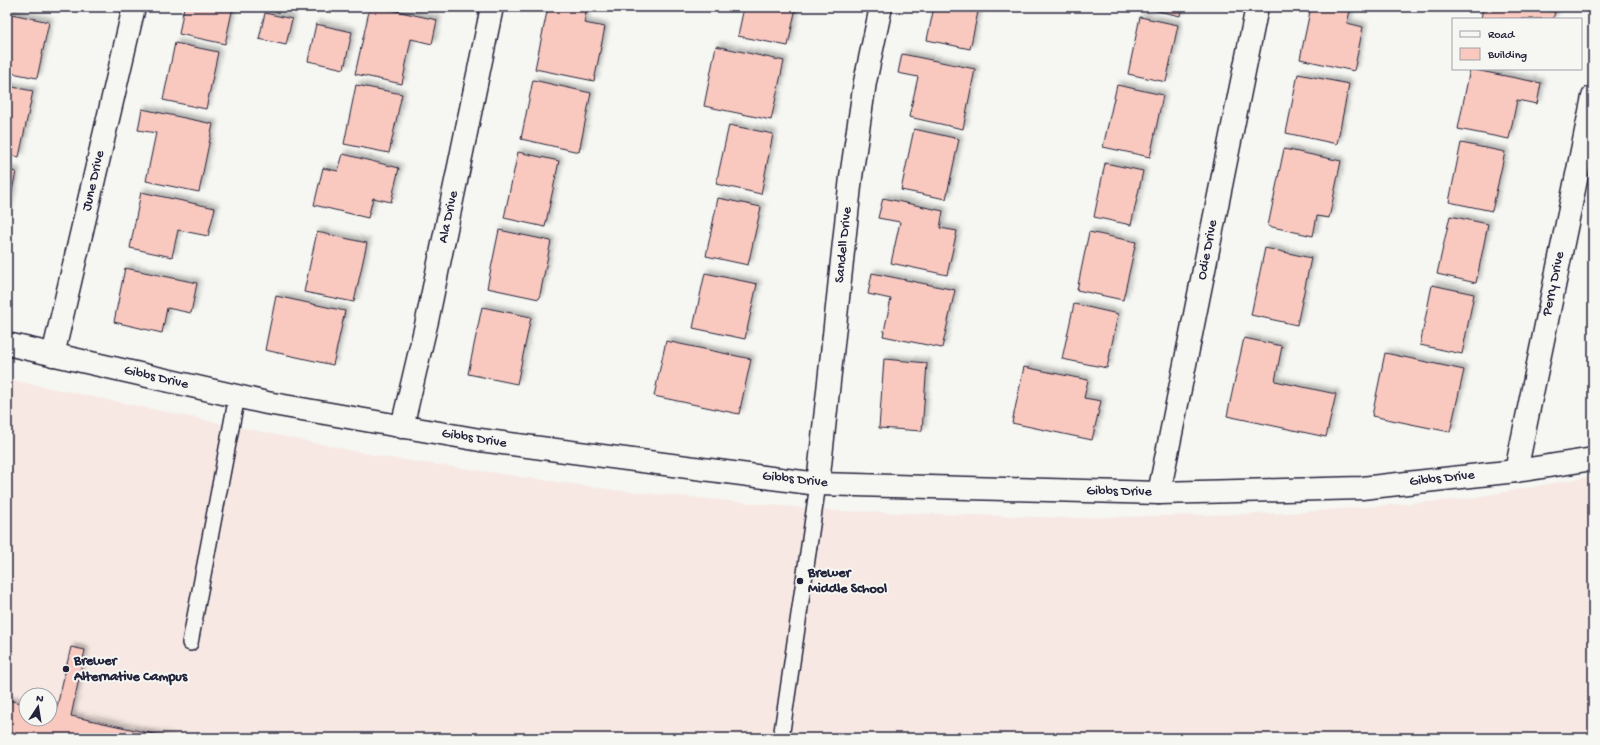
<svg xmlns="http://www.w3.org/2000/svg" width="1600" height="745" font-family="'Gochi Hand',sans-serif">
	<style>
		.built { fill: #f7e8e3; fill-rule: evenodd }
		.building { fill: #f9c9c0; stroke: #22223b; filter: url(#shadow) }
		.lines { fill: none; stroke-linecap: round; stroke-linejoin: round }
		.service-casing { stroke: #22223b; stroke-width: 18 }
		.minor-casing { stroke: #22223b; stroke-width: 25 }
		.tertiary-casing { stroke: #22223b; stroke-width: 25 }
		.service { stroke: #f6f6f2; stroke-width: 15 }
		.minor { stroke: #f6f6f2; stroke-width: 22 }
		.tertiary { stroke: #f6f6f2; stroke-width: 22 }
		.poi-dot { fill: #22223b; stroke: #f6f6f2; stroke-width: 1.5 }
		.labels { text-anchor: middle; dominant-baseline: central; stroke-width: 4; stroke-linejoin: round; paint-order: stroke }
		.street-label { font-size: 14px; fill: #22223b; stroke: #f6f6f2 }
		.poi-label { font-size: 14px; font-weight: bold; fill: #22223b; stroke: #f6f6f2; text-anchor: start }
	</style>
	<defs>
		<filter id="shadow"><feDropShadow dx="3.5" dy="-3.5" stdDeviation="2" flood-color="#0004"/></filter>
	</defs>
	<rect width="100%" height="100%" fill="#f6f6f2"/>
	<filter id="ink" filterUnits="userSpaceOnUse"><feTurbulence type="fractalNoise" baseFrequency=".025" numOctaves="2"/><feDisplacementMap in="SourceGraphic" scale="8" xChannelSelector="R" yChannelSelector="G"/><feConvolveMatrix kernelMatrix="1 2 1 2 8 2 1 2 1" color-interpolation-filters="sRGB"/></filter>
	<g filter="url(#ink)">
		<!-- built -->
		<path class="built" d="M7,379L383,457L614,490L835,511L1075,518L1290,513L1465,499L1593,476V738H7ZM26,695H50V719H26Z"/>
		<!-- building -->
		<path class="building" d="M184,7H233L225,44L179,34Z
			M370,7H378L437,20L432,44L411,39L402,84L355,74Z
			M548,7H587L584,23L605,27L594,81L535,69Z
			M744,7H796L788,46L738,36Z
			M934,7H979L970,49L927,40Z
			M1140,7H1182L1180,16Z
			M1311,7H1351L1347,23L1363,27L1354,71L1300,59Z
			M1483,7H1530L1555,12L1553,19H1481Z
			M7,13L49,22L37,78L7,72Z
			M265,13L292,19L286,45L259,39Z
			M1140,17L1178,25L1166,82L1128,74Z
			M316,24L352,32L344,69L308,61Z
			M175,43L218,52L206,109L163,100Z
			M716,46L784,61L771,120L704,106Z
			M902,54L975,69L963,129L909,117L918,77L898,73Z
			M1470,69L1541,83L1537,104L1517,100L1509,139L1458,129Z
			M1298,74L1349,84L1337,144L1286,133Z
			M533,80L591,93L579,152L521,139Z
			M356,85L402,94L389,153L344,144Z
			M1117,85L1163,95L1150,157L1103,147Z
			M7,86L33,91L19,157L7,155Z
			M142,109L213,124L199,192L146,181L156,133L138,130Z
			M729,125L773,134L761,194L716,184Z
			M914,129L959,139L946,199L901,190Z
			M1461,143L1505,152L1492,211L1449,202Z
			M1284,149L1341,161L1329,218L1317,216L1313,236L1268,226Z
			M518,152L559,161L545,227L504,218Z
			M343,154L399,168L391,202L373,198L368,218L314,205L323,168L338,171Z
			M1105,163L1143,171L1131,225L1094,217Z
			M7,170L16,172L7,214Z
			M141,192L215,208L208,236L178,230L172,257L130,248Z
			M718,198L761,207L748,265L706,256Z
			M883,198L943,211L940,228L957,231L947,275L891,263L900,222L878,218Z
			M1450,216L1488,224L1476,283L1437,274Z
			M499,230L551,241L539,299L487,288Z
			M317,232L367,243L354,302L304,292Z
			M1089,232L1136,242L1123,300L1077,290Z
			M1265,248L1311,258L1297,325L1251,315Z
			M125,268L197,283L191,313L167,308L162,333L114,322Z
			M705,273L757,284L745,339L693,328Z
			M872,273L955,290L942,348L883,336L891,299L868,294Z
			M1432,285L1474,294L1462,354L1420,345Z
			M276,296L345,311L333,365L265,350Z
			M1074,304L1118,314L1107,368L1062,359Z
			M482,307L531,317L517,384L468,374Z
			M1244,338L1282,346L1275,381L1336,394L1326,437L1227,416Z
			M666,341L751,359L739,414L654,396Z
			M1385,353L1464,370L1450,432L1372,416Z
			M884,359L927,363L922,431L879,428Z
			M1024,367L1088,380L1084,398L1101,401L1092,440L1012,423Z
			M71,647L85,650L71,716L172,738H7V700L26,704V719H50V709L56,711Z"/>
		<g class="lines">
			<defs>
				<path id="service" d="M190,643L237,396
					M781,738L818,484"/>
				<path id="minor" d="M53,355L134,7
					M402,427L427,321L492,7
					M1516,471L1593,97
					M818,484L851,177L865,82L881,7
					M1159,493L1257,7"/>
				<path id="tertiary" d="M7,344L267,403L480,440L818,484L1159,493L1362,488L1516,471L1593,459"/>
			</defs>
			<!-- service casing -->
			<use href="#service" class="service-casing"/>
			<!-- minor casing -->
			<use href="#minor" class="minor-casing"/>
			<!-- tertiary casing -->
			<use href="#tertiary" class="tertiary-casing"/>
			<!-- service -->
			<use href="#service" class="service"/>
			<!-- minor -->
			<use href="#minor" class="minor"/>
			<!-- tertiary -->
			<use href="#tertiary" class="tertiary"/>
		</g>
	</g>
	<!-- markers -->
	<g class="poi-dot">
		<circle cx="800" cy="581" r="4"/>
		<circle cx="66" cy="669" r="4"/>
	</g>
	<g class="labels">
		<!-- street labels -->
		<g class="street-label">
			<text transform="translate(94 181) rotate(-77)">June Drive</text>
			<text transform="translate(449 217) rotate(-78)">Ala Drive</text>
			<text transform="translate(844 245) rotate(-84)">Sandell Drive</text>
			<text transform="translate(1208 250) rotate(-79)">Odie Drive</text>
			<text transform="translate(1554 284) rotate(-78)">Perry Drive</text>
			<text transform="translate(156 378) rotate(13)">Gibbs Drive</text>
			<text transform="translate(474 439) rotate(9)">Gibbs Drive</text>
			<text transform="translate(1442 479) rotate(-6)">Gibbs Drive</text>
			<text transform="translate(795 480) rotate(6)">Gibbs Drive</text>
			<text transform="translate(1119 492) rotate(1)">Gibbs Drive</text>
		</g>
		<!-- poi labels -->
		<g class="poi-label">
			<text x="808" y="573">Brewer<tspan x="808" dy="16">Middle School</tspan></text>
			<text x="74" y="661">Brewer<tspan x="74" dy="16">Alternative Campus</tspan></text>
		</g>
	</g>
	<!-- margin -->
	<rect width="1600" height="745" fill="none" stroke="#f6f6f2" stroke-width="24"/>
	<rect x="12" y="12" width="1576" height="721" fill="none" stroke="#22223b" stroke-width="1.5" filter="url(#ink)"/>
	<!-- legend -->
	<rect x="1452" y="18" width="130" height="52" fill="#f6f6f2" stroke="#a1a1a9"/>
	<rect x="1460" y="31" width="20" height="6" fill="#f6f6f2" stroke="#a1a1a9"/>
	<text x="1488" y="38" font-size="12" fill="#22223b">Road</text>
	<rect x="1460" y="48" width="20" height="12" fill="#f9c9c0" stroke="#a1a1a9"/>
	<text x="1488" y="58" font-size="12" fill="#22223b">Building</text>
	<!-- north arrow -->
	<g transform="translate(38 707) rotate(12)"><circle r="19" fill="#f6f6f2" stroke="#a1a1a9"/>
	<path d="M0-3L7 15L0 10L-7 15Z" fill="#22223b"/>
	<text y="-6" font-size="11" font-weight="bold" text-anchor="middle" fill="#22223b">N</text>
	</g>
</svg>
